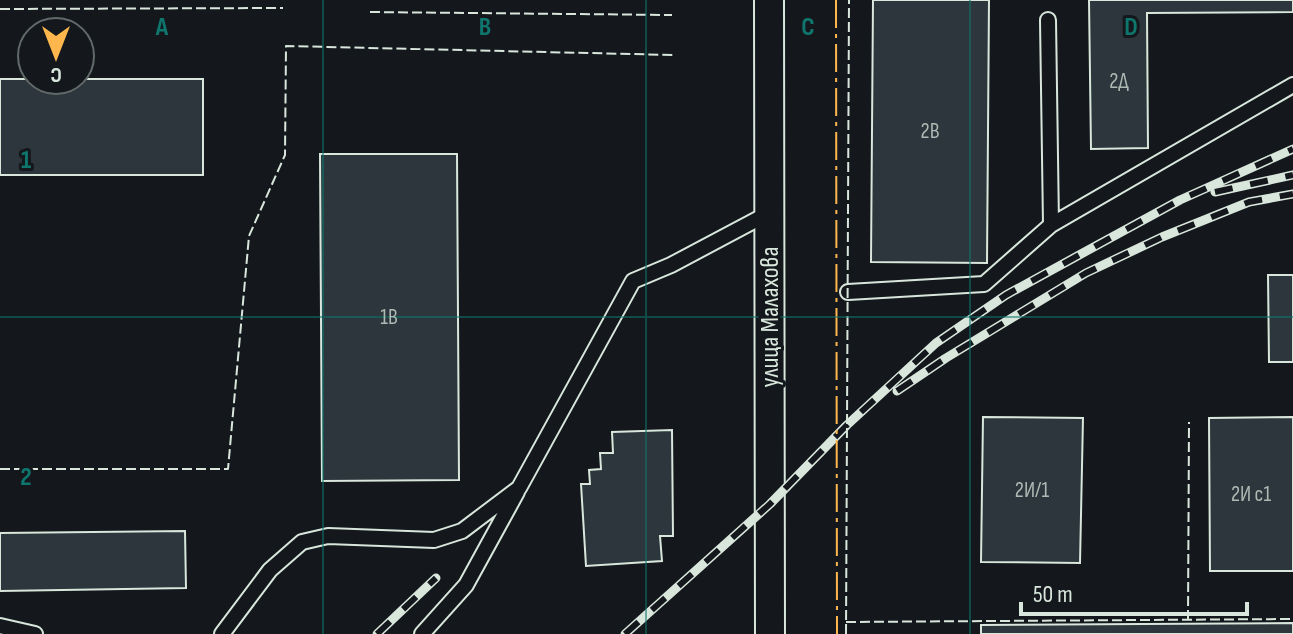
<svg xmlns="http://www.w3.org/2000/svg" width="1293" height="634" font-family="'Sofia Sans Condensed',sans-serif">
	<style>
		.building { fill: #2c363c; stroke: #d8e6dc; stroke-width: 2 }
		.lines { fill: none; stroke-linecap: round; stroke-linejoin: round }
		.service-casing { stroke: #d8e6dc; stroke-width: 18 }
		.minor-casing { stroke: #d8e6dc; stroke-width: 32 }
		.service { stroke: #14181c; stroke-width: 14 }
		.minor { stroke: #14181c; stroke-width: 28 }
		.rail-casing { stroke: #d8e6dc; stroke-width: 9 }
		.rail { stroke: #14181c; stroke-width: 6; stroke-dasharray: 18; stroke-linecap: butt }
		.fence { stroke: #d8e6dc; stroke-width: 2; stroke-dasharray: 10 4; stroke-linecap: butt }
		.power { stroke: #ffb74d; stroke-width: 2; stroke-dasharray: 28 6 4 6; stroke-linecap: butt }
		.grid { fill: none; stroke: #0f766e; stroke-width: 2; stroke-opacity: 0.55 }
		.labels { text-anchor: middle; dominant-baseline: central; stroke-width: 6; stroke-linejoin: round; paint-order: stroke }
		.number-label { font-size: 22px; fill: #adbab4 }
		.street-label { font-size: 26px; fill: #d8e6dc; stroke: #14181c }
		.grid-label { font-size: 26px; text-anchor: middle; font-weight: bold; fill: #0f766e; stroke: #14181c; stroke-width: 6; stroke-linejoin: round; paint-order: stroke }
	</style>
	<rect width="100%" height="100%" fill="#14181c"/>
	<!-- building -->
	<path class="building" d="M873,0H989L987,263L871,262Z
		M1089,0H1293V12L1147,13L1148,148L1091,149Z
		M0,79H203V175H0Z
		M320,154H457L459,480L322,481Z
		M1268,275H1293V362H1269Z
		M983,417L1083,418L1080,563L981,562Z
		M1293,417V571H1210L1209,418Z
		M672,430L673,536H660L662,561L586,566L581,484H590L589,470L601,469L600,453H613L612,432Z
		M185,531L186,588L0,591V533Z
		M1293,623V634H981V625Z"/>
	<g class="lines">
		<defs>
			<path id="service" d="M1051,225L1293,85
				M848,292L984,284L1051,225L1048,20
				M0,626L35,634
				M222,634L270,570L302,542L328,536L434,540L462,531L519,488L633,281L671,265L769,213
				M422,634L466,585L517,492"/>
			<path id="minor" d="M769,0L770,634"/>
		</defs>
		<!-- service casing -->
		<use href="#service" class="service-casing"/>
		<!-- minor casing -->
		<use href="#minor" class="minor-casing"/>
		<!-- service -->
		<use href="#service" class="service"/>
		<!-- minor -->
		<use href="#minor" class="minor"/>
		<defs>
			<path id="rail" d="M1215,192L1293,175
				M897,391L946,358L1086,273L1162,237L1249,202L1293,194
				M377,634L436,578
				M625,634L770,504L847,425L936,343L1006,295L1081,254L1180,200L1293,149"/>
		</defs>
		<!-- rail casing -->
		<use href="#rail" class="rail-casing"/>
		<!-- rail -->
		<use href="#rail" class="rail"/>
		<!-- fence -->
		<path class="fence" d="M0,9L283,8
			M370,12L672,15
			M0,469H228L249,236L285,155L286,46L673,55
			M1188,620L1189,422
			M846,622L1293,619
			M846,634L849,0"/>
		<!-- power -->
		<path class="power" d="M836,0L837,634"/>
	</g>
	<!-- grid -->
	<path class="grid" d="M323,0V634M646,0V634M970,0V634M0,317H1293"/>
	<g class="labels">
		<!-- number labels -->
		<g class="number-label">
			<text x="1119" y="81">2Д</text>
			<text x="930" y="131">2В</text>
			<text x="389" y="317">1В</text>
			<text x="1032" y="490">2И/1</text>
			<text x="1251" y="494">2И с1</text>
		</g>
		<!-- street labels -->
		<g class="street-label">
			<text transform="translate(770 317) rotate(-90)">улица Малахова</text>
		</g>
	</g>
	<g class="grid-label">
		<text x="162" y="35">A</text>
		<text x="485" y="35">B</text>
		<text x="808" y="35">C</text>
		<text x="1131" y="35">D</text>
		<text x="26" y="168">1</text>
		<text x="26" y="485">2</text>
	</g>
	<!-- north arrow -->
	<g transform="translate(56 56) rotate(180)"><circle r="38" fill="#14181c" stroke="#626a69" stroke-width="2"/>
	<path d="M0-6L14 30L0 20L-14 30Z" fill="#ffb74d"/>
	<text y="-12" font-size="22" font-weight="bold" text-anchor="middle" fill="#d8e6dc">С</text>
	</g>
	<!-- scale -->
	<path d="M1021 602v12h226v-12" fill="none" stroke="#d8e6dc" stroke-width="4"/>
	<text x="1033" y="602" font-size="24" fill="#d8e6dc" stroke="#14181c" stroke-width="6" paint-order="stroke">50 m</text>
</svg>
